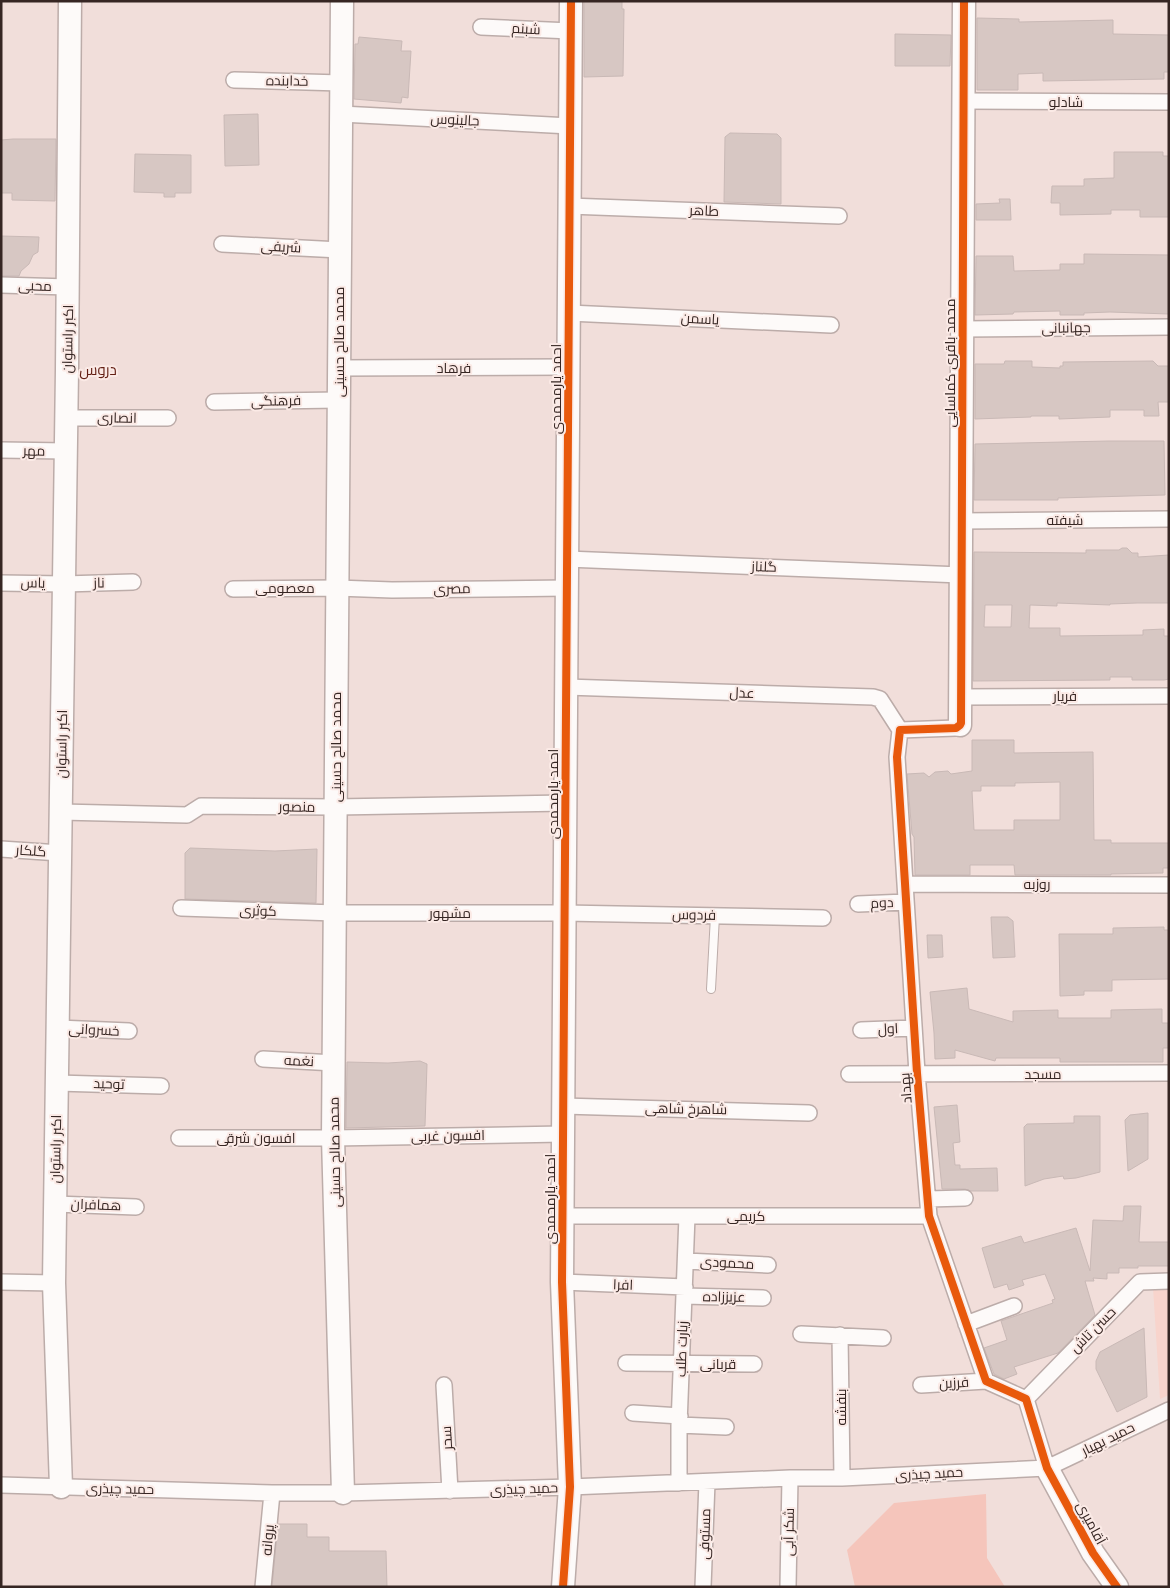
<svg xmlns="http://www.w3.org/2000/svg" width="1170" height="1588" font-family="'Fira Sans',Cairo,sans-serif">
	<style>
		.built { fill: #f8d4cc }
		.green { fill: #f5c5bb }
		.building { fill: #d7c7c3; stroke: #c9b9b6; fill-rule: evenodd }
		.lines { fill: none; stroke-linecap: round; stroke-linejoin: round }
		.lane-casing { stroke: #bcaca9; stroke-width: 10 }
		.street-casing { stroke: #bcaca9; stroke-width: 18 }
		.secondary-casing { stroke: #bcaca9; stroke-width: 25 }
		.lane { stroke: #fdfaf9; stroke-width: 8 }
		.street { stroke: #fdfaf9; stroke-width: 15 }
		.secondary { stroke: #fdfaf9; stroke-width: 22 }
		.cycleway-casing { stroke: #fbeae6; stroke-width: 11 }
		.cycleway { stroke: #e8590c; stroke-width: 8 }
		.labels { text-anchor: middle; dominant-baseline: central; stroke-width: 4; stroke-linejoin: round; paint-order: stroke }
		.street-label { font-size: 14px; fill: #362623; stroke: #fbeae6 }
		.neighbourhood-label { font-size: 15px; fill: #631f14; stroke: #fbeae6 }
	</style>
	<rect width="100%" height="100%" fill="#f1deda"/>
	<!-- built -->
	<path class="built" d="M1169,1286V1395L1160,1399L1153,1287Z"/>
	<!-- green -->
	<path class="green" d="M986,1494L987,1558L1005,1587H855L847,1550L894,1503Z"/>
	<!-- building -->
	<path class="building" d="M584,1H622V9H624L623,76L584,77Z
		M977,18L1019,19V22L1113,20V34L1169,35V72H1164V79L1043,81V73L1018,74V90H977Z
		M895,34L951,35L950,66H895Z
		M359,37L402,41L401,51H411L408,98L402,97L401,103L354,99L355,44H358Z
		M258,114L259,165L225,166L224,115Z
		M730,133L777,134L781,138V204L724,202L725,137Z
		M13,139H56L55,201L12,200V193H1V140Z
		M1114,152H1163V156H1169V217H1140V210H1111V214L1060,215V203H1051L1052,186H1084V179L1114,178Z
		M135,154L191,155V193H175V197H164V193L134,192Z
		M999,199H1010L1011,220H976V204L1000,203Z
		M1,236L39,237L38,252L33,255L29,264L21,271L19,276H1Z
		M1084,254L1169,255V314L1110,312L1084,313V315H1060V311L1014,312L1013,314L975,315L976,256H1013L1014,271L1060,270V264H1084Z
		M1005,361H1032V367L1060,368V366H1063V362L1153,361L1158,366H1169V402H1158L1159,416H1144V410H1110V417L1059,419V416H1031V417L975,419V364H1004Z
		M1108,441H1164L1165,495L1058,498V500H974L975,444Z
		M1122,548H1127L1132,553H1138V557L1169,555V603H1137L1110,604V605L1057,603V606L1030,605L1029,628H1060V636L1143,635V630L1164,629V636H1169V679L1164,680H1132V677H1110V680L973,681L974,552L1086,553V550H1119ZM985,605H1012L1011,627H984Z
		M972,740H1014V753L1093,752L1094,840H1111V843H1169V868H1163V873L1111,874V875H1015L1014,865H970V875H915L914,837L912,834L907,774L924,773L929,777L935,772L948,771L951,774L972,771ZM1060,782V820H1014V830H974L972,791H981V786H1015V783Z
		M190,848L275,851L317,849L316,903L185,899V853Z
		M991,917H1008L1013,921L1015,957L993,958Z
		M1164,927V930H1169V979L1112,980V991H1084V995L1060,996L1059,934H1113V928Z
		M927,935H942L943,957L928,958Z
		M967,988L969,1009L1013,1022V1011L1058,1010V1018H1111V1010L1162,1009V1023H1169V1048H1163V1062H1060V1058H996L995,1061L955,1050V1058L935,1059L934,1033L930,992Z
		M420,1061L427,1064L425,1126L346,1128L347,1062L388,1063Z
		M957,1105L960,1142L953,1143L955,1165H960V1169L997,1168L998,1191H971L965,1189H942L934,1107Z
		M1148,1113V1159L1128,1171L1125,1120L1130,1115Z
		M1074,1116H1100V1172L1076,1178L1064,1179L1063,1176L1044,1179L1025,1186L1024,1127L1027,1124L1074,1123Z
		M1124,1206H1141L1139,1242H1169V1266H1138V1268H1119V1273H1107V1279L1093,1278L1094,1281H1085L1095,1315L1058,1353L1014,1367L1017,1374L1004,1379L994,1374L984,1348L1007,1340L1001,1321L1053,1303L1052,1300L1055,1299L1045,1274L1022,1280L1024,1285L1009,1290L1007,1284L994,1288L982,1248L1021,1236L1024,1243L1076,1228L1090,1271L1093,1220L1123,1221Z
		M1144,1328L1147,1397L1117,1412L1096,1369V1361L1100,1352Z
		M278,1524H307V1537H329V1551H386L387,1587H272Z"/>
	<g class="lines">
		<defs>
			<path id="lane" d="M711,989L715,916"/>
			<path id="street" d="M481,27L571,31
				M234,80L341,83
				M964,101L1169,102
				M341,114L570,126
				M569,206L839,216
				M222,244L340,250
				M1,285L68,287
				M569,313L831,325
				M963,329L1169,327
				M339,368L568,367
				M214,402L339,400
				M67,418H168
				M1,450L66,451
				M962,521L1169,519
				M567,559L961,575
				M1,583L64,584L133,582
				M233,589L337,588L392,590L567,588
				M566,687L873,697L880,699L900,730
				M961,697L1169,696
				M960,725L956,728L900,730L897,757L917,1073L929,1216L986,1381L1026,1399L1047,1468
				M61,812L187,815L201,806L336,807L565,803
				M1,849L60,853
				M905,884L1169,885
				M858,904L906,902
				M181,908L335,913H564L823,918
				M58,1028L129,1031
				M861,1030L914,1028
				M263,1059L334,1063
				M849,1074L1169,1073
				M57,1083L161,1086
				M563,1106L809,1113
				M179,1138H333L563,1134
				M928,1199L965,1198
				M55,1204L136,1207
				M562,1216H929
				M686,1261L768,1265
				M1,1282L54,1283
				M562,1282L685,1287
				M684,1296L763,1298
				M966,1324L1014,1306
				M801,1334L883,1338
				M840,1335L842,1478
				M626,1363L754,1364
				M444,1385L450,1491
				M921,1385L986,1381
				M1026,1399L1140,1282L1169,1281
				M633,1413L680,1416
				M679,1425L726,1427
				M679,1483V1425L687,1216
				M1,1485L272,1493H343L570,1487L790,1478H842L1047,1468L1169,1410
				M263,1587L272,1493
				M703,1587L707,1482
				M788,1587L790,1478"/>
			<path id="secondary" d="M342,1L333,1138L343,1493
				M960,725L964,1
				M1047,1468L1093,1553L1117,1587
				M61,1487L54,1283L67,370L70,1
				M563,1587L570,1487L562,1282L571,1"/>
		</defs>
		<!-- lane casing -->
		<use href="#lane" class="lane-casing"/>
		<!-- street casing -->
		<use href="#street" class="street-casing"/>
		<!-- secondary casing -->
		<use href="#secondary" class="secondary-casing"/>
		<!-- lane -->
		<use href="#lane" class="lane"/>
		<!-- street -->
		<use href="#street" class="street"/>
		<!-- secondary -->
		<use href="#secondary" class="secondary"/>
		<defs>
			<path id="cycleway" d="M964,1L961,723L960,725L956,728L900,730L897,757L917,1073L929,1216L986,1381L1026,1399L1047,1468L1093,1553L1117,1587
				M563,1587L570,1487L562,1282L571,1"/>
		</defs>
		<!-- cycleway casing -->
		<use href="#cycleway" class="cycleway-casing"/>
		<!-- cycleway -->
		<use href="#cycleway" class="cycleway"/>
	</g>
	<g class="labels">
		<!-- street labels -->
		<g class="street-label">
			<text transform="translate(526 29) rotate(3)">شبنم</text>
			<text transform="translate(287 81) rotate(1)">خدابنده</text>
			<text x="1066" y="102">شادلو</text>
			<text transform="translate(455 120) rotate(3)">جالینوس</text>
			<text transform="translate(704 211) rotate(2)">طاهر</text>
			<text transform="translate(281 247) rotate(3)">شریفی</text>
			<text transform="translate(35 286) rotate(2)">محبی</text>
			<text transform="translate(700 319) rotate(3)">یاسمن</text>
			<text transform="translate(1066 328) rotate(-1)">جهانبانی</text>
			<text transform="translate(68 339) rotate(-89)">اکبر راستوان</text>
			<text transform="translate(339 342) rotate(-90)">محمد صالح حسینی</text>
			<text transform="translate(950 363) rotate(-90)">محمد باقری کماسایی</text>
			<text x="454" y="368">فرهاد</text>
			<text transform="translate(556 389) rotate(-90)">احمد یارمحمدی</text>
			<text transform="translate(276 401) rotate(-1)">فرهنگی</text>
			<text transform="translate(117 418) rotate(1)">انصاری</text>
			<text transform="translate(34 451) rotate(1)">مهر</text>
			<text x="1065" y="520">شیفته</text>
			<text transform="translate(764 567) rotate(2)">گلناز</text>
			<text transform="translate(33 583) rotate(1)">یاس</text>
			<text transform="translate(99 583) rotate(-1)">ناز</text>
			<text x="285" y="588">معصومی</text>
			<text transform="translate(452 589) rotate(-1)">مصری</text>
			<text transform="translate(742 693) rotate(2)">عدل</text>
			<text x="1065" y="696">فریار</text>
			<text transform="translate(62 744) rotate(-89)">اکبر راستوان</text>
			<text transform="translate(336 747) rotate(-90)">محمد صالح حسینی</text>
			<text transform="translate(553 794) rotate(-90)">احمد یارمحمدی</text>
			<text transform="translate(297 807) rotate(1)">منصور</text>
			<text transform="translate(31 851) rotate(4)">گلکار</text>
			<text x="1037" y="884">روزبه</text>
			<text transform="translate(882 903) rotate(-2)">دوم</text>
			<text transform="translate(258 911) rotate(2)">کوثری</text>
			<text x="450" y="913">مشهور</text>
			<text transform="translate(694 915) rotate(1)">فردوس</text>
			<text transform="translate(888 1029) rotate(-3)">اول</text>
			<text transform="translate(94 1030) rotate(3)">خسروانی</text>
			<text transform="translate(299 1061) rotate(3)">نغمه</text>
			<text x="1043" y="1074">مسجد</text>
			<text transform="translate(109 1084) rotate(2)">توحید</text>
			<text transform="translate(906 1088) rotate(-95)">بهداد</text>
			<text transform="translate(686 1109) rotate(1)">شاهرخ شاهی</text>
			<text transform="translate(448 1136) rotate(-1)">افسون غربی</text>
			<text x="256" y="1138">افسون شرقی</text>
			<text transform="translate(56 1149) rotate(-89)">اکبر راستوان</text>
			<text transform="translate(335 1152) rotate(-91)">محمد صالح حسینی</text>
			<text transform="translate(550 1199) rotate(-90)">احمد یارمحمدی</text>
			<text transform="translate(96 1205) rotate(2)">همافران</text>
			<text x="746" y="1216">کریمی</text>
			<text transform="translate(727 1263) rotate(3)">محمودی</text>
			<text transform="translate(623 1285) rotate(2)">افرا</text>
			<text transform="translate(724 1297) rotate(1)">عزیززاده</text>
			<text transform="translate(1093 1330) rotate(-45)">حسن تاش</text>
			<text transform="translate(682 1349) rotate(-88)">زیارت طلب</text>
			<text x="718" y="1364">قربانی</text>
			<text transform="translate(954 1383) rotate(-3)">فرزین</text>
			<text transform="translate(841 1407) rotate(-90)">بنفشه</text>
			<text transform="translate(447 1438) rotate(-93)">سحر</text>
			<text transform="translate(1108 1439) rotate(-26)">حمید بهیار</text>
			<text transform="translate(929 1474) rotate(-3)">حمید چیذری</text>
			<text transform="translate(120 1489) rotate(1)">حمید چیذری</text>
			<text transform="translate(524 1489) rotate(-2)">حمید چیذری</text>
			<text transform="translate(1091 1523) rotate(62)">آقامیری</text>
			<text transform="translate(789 1532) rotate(-89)">شکر آبی</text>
			<text transform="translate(705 1534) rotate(-88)">مستوفی</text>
			<text transform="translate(268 1540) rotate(-85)">پروانه</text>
		</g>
		<!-- neighbourhood labels -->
		<g class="neighbourhood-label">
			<text x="98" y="370">دروس</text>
		</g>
	</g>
	<!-- border -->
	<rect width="1170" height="1588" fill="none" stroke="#362623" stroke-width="5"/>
</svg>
